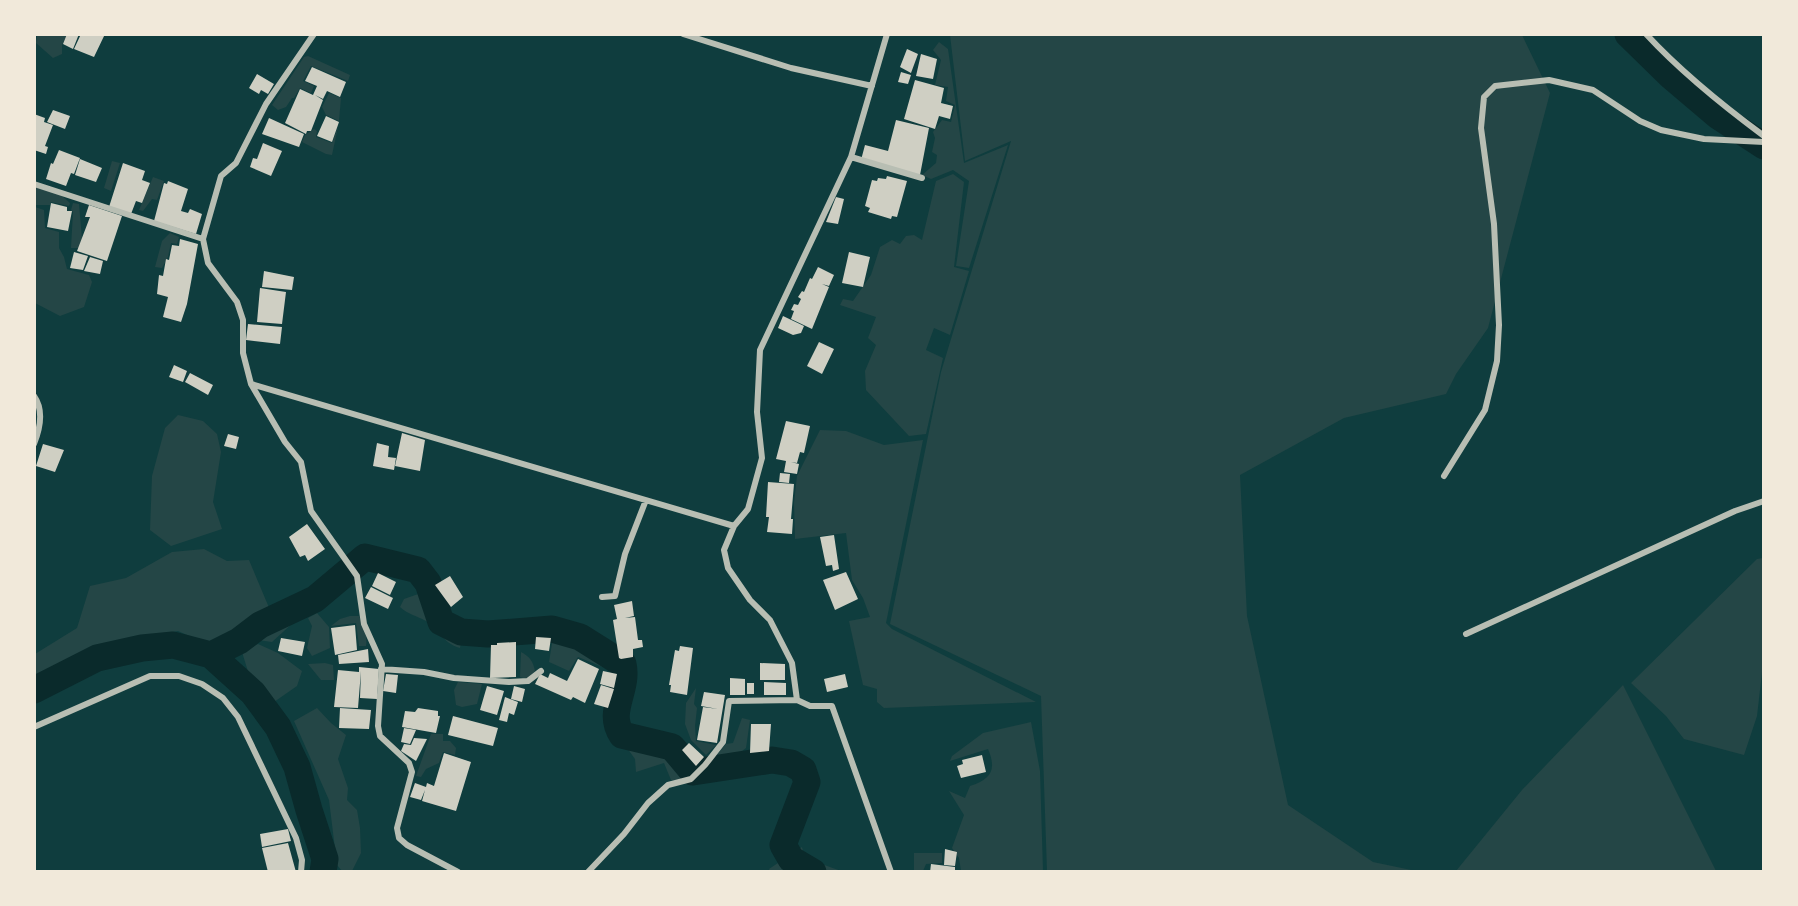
<svg xmlns="http://www.w3.org/2000/svg" width="1798" height="906" font-family="Barlow,sans-serif">
	<style>
		.green { fill: #244646 }
		.lines { fill: none; stroke-linecap: round; stroke-linejoin: round }
		.river { stroke: #0a2a2b; stroke-width: 27 }
		.building { fill: #cfcfc3 }
		.minor { stroke: #b8beb3; stroke-width: 6 }
	</style>
	<rect width="100%" height="100%" fill="#0f3d3e"/>
	<!-- green -->
	<path class="green" d="M37,35H67L62,45V54L53,58L36,43Z
		M950,35H1522L1550,93L1488,328L1456,374L1446,394L1344,418L1240,475L1247,616L1288,805L1373,862L1416,871H1047L1041,696L890,624L941,372L1011,141L965,161Z
		M939,42L948,49L964,163L1008,145L969,268L956,266L969,181L953,170L931,179L922,175L936,163L937,155L932,152L935,138L933,132L942,120L951,122L955,105L946,101L948,87L935,85L941,60L933,50Z
		M308,56L350,75L348,81L311,66L303,81L314,86L311,93L300,88L294,98H292L286,107L278,110L272,105L304,57Z
		M329,93L341,98L339,121L326,115L322,107Z
		M338,127L332,155L326,154L302,142L305,135L314,129L317,131L316,137L332,143Z
		M112,161L120,163L111,191L104,188Z
		M953,174L964,182L954,267L969,271L950,335L934,328L926,350L943,358L926,434L909,436L866,390L865,371L876,345L868,338L876,317L840,305L843,299L853,301L871,275L880,247L892,240L900,244L906,236L914,235L922,240L936,181Z
		M153,177L164,181L157,200L152,199L143,211L139,210Z
		M35,187L61,195L70,203L69,206L51,202L50,205H35Z
		M73,203L79,204L82,239L79,248H71L73,212L71,210Z
		M35,207L44,210L45,228L59,232V248L64,257L67,269L89,275L92,282L84,307L60,316L35,303Z
		M170,233L179,237L177,244L171,243L168,257L162,268L155,267L162,241Z
		M178,415L203,421L217,434L221,452L213,502L222,529L171,546L150,530L152,476L165,428Z
		M820,430L846,431L884,445L923,440L886,623L892,629L1036,702L884,708L877,702V689L863,685L849,621L870,617L863,598L852,580L846,533L795,539L794,503L797,476Z
		M204,549L227,561L249,560L270,610L212,646L178,631L98,646L35,680V654L77,628L90,586L126,578L172,552Z
		M1763,558V664L1757,716L1744,755L1684,739L1666,716L1631,683L1757,559Z
		M421,593L430,600L438,623L462,637L460,648C442,643 440,629 426,621C415,615 409,615 400,607L404,599Z
		M318,600L272,642L251,639C264,619 296,610 318,600Z
		M317,613L329,627L330,648L312,656L307,648L312,626L308,618Z
		M350,616H359C363,624 368,636 366,646H359L356,623L331,626L340,619Z
		M554,631L561,634V642L573,645L578,638L599,651L604,646L611,651L610,670L578,657L569,671L549,662L553,637L543,636L546,632Z
		M258,644L278,653L302,671L297,686L274,702L250,678L242,652Z
		M521,652C530,657 533,661 535,671L527,679L520,677Z
		M325,663L333,665L334,680H321L308,664Z
		M458,682L482,684L477,704L462,707L456,705L454,690Z
		M1623,685L1716,871H1456L1522,790Z
		M696,688L694,704L697,708L695,726L696,741L716,745L706,755L691,740L685,724L686,703Z
		M317,708L331,723L346,735L338,759L348,788L347,800L357,810L360,828L361,853L352,871H342L337,865L329,800L294,721Z
		M742,718L750,720L746,748L737,755L771,752L783,758L780,769L702,778L706,768L726,744L733,743Z
		M1031,722L1040,771L1043,871H961L959,858L952,848L964,815L949,791L965,798L970,786C991,779 997,770 988,749L950,761L952,756L983,733Z
		M431,734H443V741H450L456,748L455,755L443,752L439,763L426,769L421,777L416,776Z
		M628,734L673,741L687,755L694,768L682,780H671L664,763L636,772L635,759L622,741Z
		M802,847L805,858L841,871H770L769,869Z
		M914,853H942V863L926,864L923,871H914Z"/>
	<g class="lines">
		<!-- river -->
		<path class="river" d="M1628,34L1672,77L1718,116L1764,146
			M211,655L239,641L260,625L315,599L365,557L418,570L428,583L441,622L461,632L488,634L552,629L580,637L623,664C629,690 606,712 622,735L672,747L693,772L772,760L791,763L803,770L807,782L783,845L791,859L813,872
			M34,690L97,658L142,648L173,645L211,655L253,693L278,727L297,767L309,810L325,859L323,872"/>
	</g>
	<!-- building -->
	<path class="building" d="M67,34H79L73,49L63,44Z
		M81,34H105L94,57L74,49Z
		M907,49L918,54L911,73L900,67Z
		M921,54L937,59L933,79L916,76Z
		M312,67L346,82L340,97L327,91L323,99L315,95L323,100L311,131H307L306,134L285,123L300,89L313,95L317,86L305,81Z
		M901,72L911,75L908,84L898,82Z
		M257,74L274,84L268,94L261,90L259,94L249,88Z
		M915,80L944,88L941,103L953,106L950,119L939,116L935,129L904,119Z
		M53,110L70,116L65,129L47,122Z
		M34,114L45,118L44,122L53,125L45,146L48,147L46,154L34,150Z
		M326,116L339,122L332,142L317,136Z
		M269,118L304,134L299,147L262,134Z
		M896,120L929,128L920,175L861,160L865,145L888,151Z
		M263,143L282,151L271,176L250,167L253,158L257,159Z
		M59,150L80,158L74,174L71,173L66,186L46,179L51,163L53,164Z
		M80,159L102,168L96,182L75,175Z
		M123,163L145,171L142,180L150,183L142,203L136,201L131,214L109,207Z
		M887,176L907,181L897,217L892,216L891,219L868,212L870,208L865,206L872,180L877,181L878,178L886,179Z
		M168,181L188,189L181,211L188,213L190,209L202,214L196,234L154,221L164,183L167,184Z
		M836,197L844,199L838,224L826,222Z
		M51,203L67,207V211H72L68,231L47,227Z
		M89,205L122,216L107,261L77,251L90,217H85Z
		M180,239L198,244L187,304L181,322L163,317L168,297L157,294L159,275L163,276L166,259L169,260L172,245L179,246Z
		M74,252L88,256L83,270L70,268Z
		M849,252L870,257L863,287L842,283Z
		M90,257L103,261L100,274L84,271Z
		M818,267L834,275L829,286L822,284L829,287L812,329L791,319L794,311L791,310L794,304L798,305L801,299L798,297L802,291L804,292L810,278L812,279Z
		M264,271L294,277L292,290L262,287Z
		M260,288L286,292L282,324L257,322Z
		M783,316L804,326L801,333L793,335L778,328Z
		M248,324L282,327L280,344L246,340Z
		M819,342L834,349L822,374L807,366Z
		M174,365L187,371L183,382L169,377Z
		M190,373L213,385L208,395L185,382Z
		M786,421L810,426L804,453L800,452L797,463L791,462L799,464L797,474L784,472L786,461L776,459Z
		M402,433L425,440L420,471L395,466Z
		M228,434L239,437L236,449L224,446Z
		M377,443L389,446L388,457L396,458L394,470L373,466Z
		M43,444L64,450L55,472L36,466Z
		M780,473L790,474L789,483L779,482Z
		M768,482L794,484L791,519H793L792,534L767,532L769,517H766Z
		M307,524L325,549L308,561L305,555L300,557L289,537Z
		M834,535L839,569L833,571L832,565L826,566L820,537Z
		M846,572L858,599L835,610L823,580Z
		M378,573L396,582L390,595L372,586Z
		M450,576L463,597L451,607L435,585Z
		M371,587L393,598L388,609L365,598Z
		M632,601L634,616L625,618L635,617L638,640H642L643,647L633,649V657L621,659L619,658L613,620L617,619L614,605Z
		M355,625L357,650L335,655L331,628Z
		M536,637L551,638L549,651L535,649Z
		M281,638L305,642L302,656L278,651Z
		M516,642V677L490,678L491,645H497V643Z
		M680,646L693,648L687,695L670,692L671,685H669L675,650L679,651Z
		M368,649L369,662L339,664L338,655Z
		M578,659L599,669L585,703L573,697L571,700L535,684L540,674L548,678L550,673L567,681Z
		M760,663L785,664V680H760Z
		M359,667L379,669L377,699L360,698L361,671L358,708L334,707L338,670L359,672Z
		M603,671L617,674L614,688L600,684Z
		M386,674L398,675L396,693L383,691Z
		M845,674L848,687L827,692L824,679Z
		M730,678L745,679V695H730Z
		M764,682L786,683V695H764Z
		M747,683H754V694H747Z
		M601,685L614,689L608,708L594,704Z
		M487,686L504,691L497,715L480,710Z
		M514,686L525,689L522,702L511,699Z
		M704,692L725,695L717,743L697,740L703,707L718,709L701,706Z
		M505,697L518,702L514,715L509,713L507,722L499,720Z
		M340,708L371,710L369,729L339,728Z
		M418,708L438,711V716H440L436,733L402,727L405,711L415,712Z
		M453,716L498,728L493,746L448,735Z
		M751,724H771L769,751L750,753Z
		M404,728L416,730L410,744L401,742Z
		M414,738L427,739L416,761L401,751L404,744L411,745Z
		M689,743L704,757L696,766L682,750Z
		M444,753L471,762L456,811L422,801L425,790L421,800L410,797L415,783L426,787L427,783L434,786Z
		M982,755L986,772L961,778L957,766L963,764L962,760Z
		M288,829L291,841L262,847L260,834Z
		M288,843L296,872H268L262,848Z
		M945,849L957,852L955,866L944,865Z
		M931,864L955,867V872H930Z"/>
	<g class="lines">
		<!-- minor -->
		<path class="minor" d="M314,34L266,104L236,163L221,176L203,239L208,263L237,302L243,320V353L251,384L285,442L301,462L311,511L357,576L364,624L382,664L378,726L380,736L409,763L412,772L397,828L399,838L407,845L458,872
			M683,34L791,68L872,86
			M1646,34C1682,73 1722,105 1764,136
			M851,157L922,178
			M34,184L203,239
			M251,384L734,526
			M34,396C44,410 40,429 34,444
			M1444,476L1485,410L1497,361L1499,325L1494,224L1481,128L1484,97L1495,86L1549,80L1593,90L1640,121L1661,130L1704,139L1764,142
			M602,597L615,596L625,554L646,500
			M1466,634L1735,511L1764,501
			M381,669L424,672L454,678L509,682L528,681L541,671
			M797,700L810,706H832L891,872
			M34,727L150,676H179L202,684L223,698L238,717L296,838L302,860L301,872
			M588,872L624,834L648,803L668,785L691,779L705,765L723,742L729,701L797,700L792,663L770,620L750,600L728,568L724,550L734,526L748,509L762,458L757,412L760,350L851,157L887,34"/>
	</g>
	<!-- border -->
	<rect width="1798" height="906" fill="none" stroke="#f1e9da" stroke-width="72"/>
</svg>
